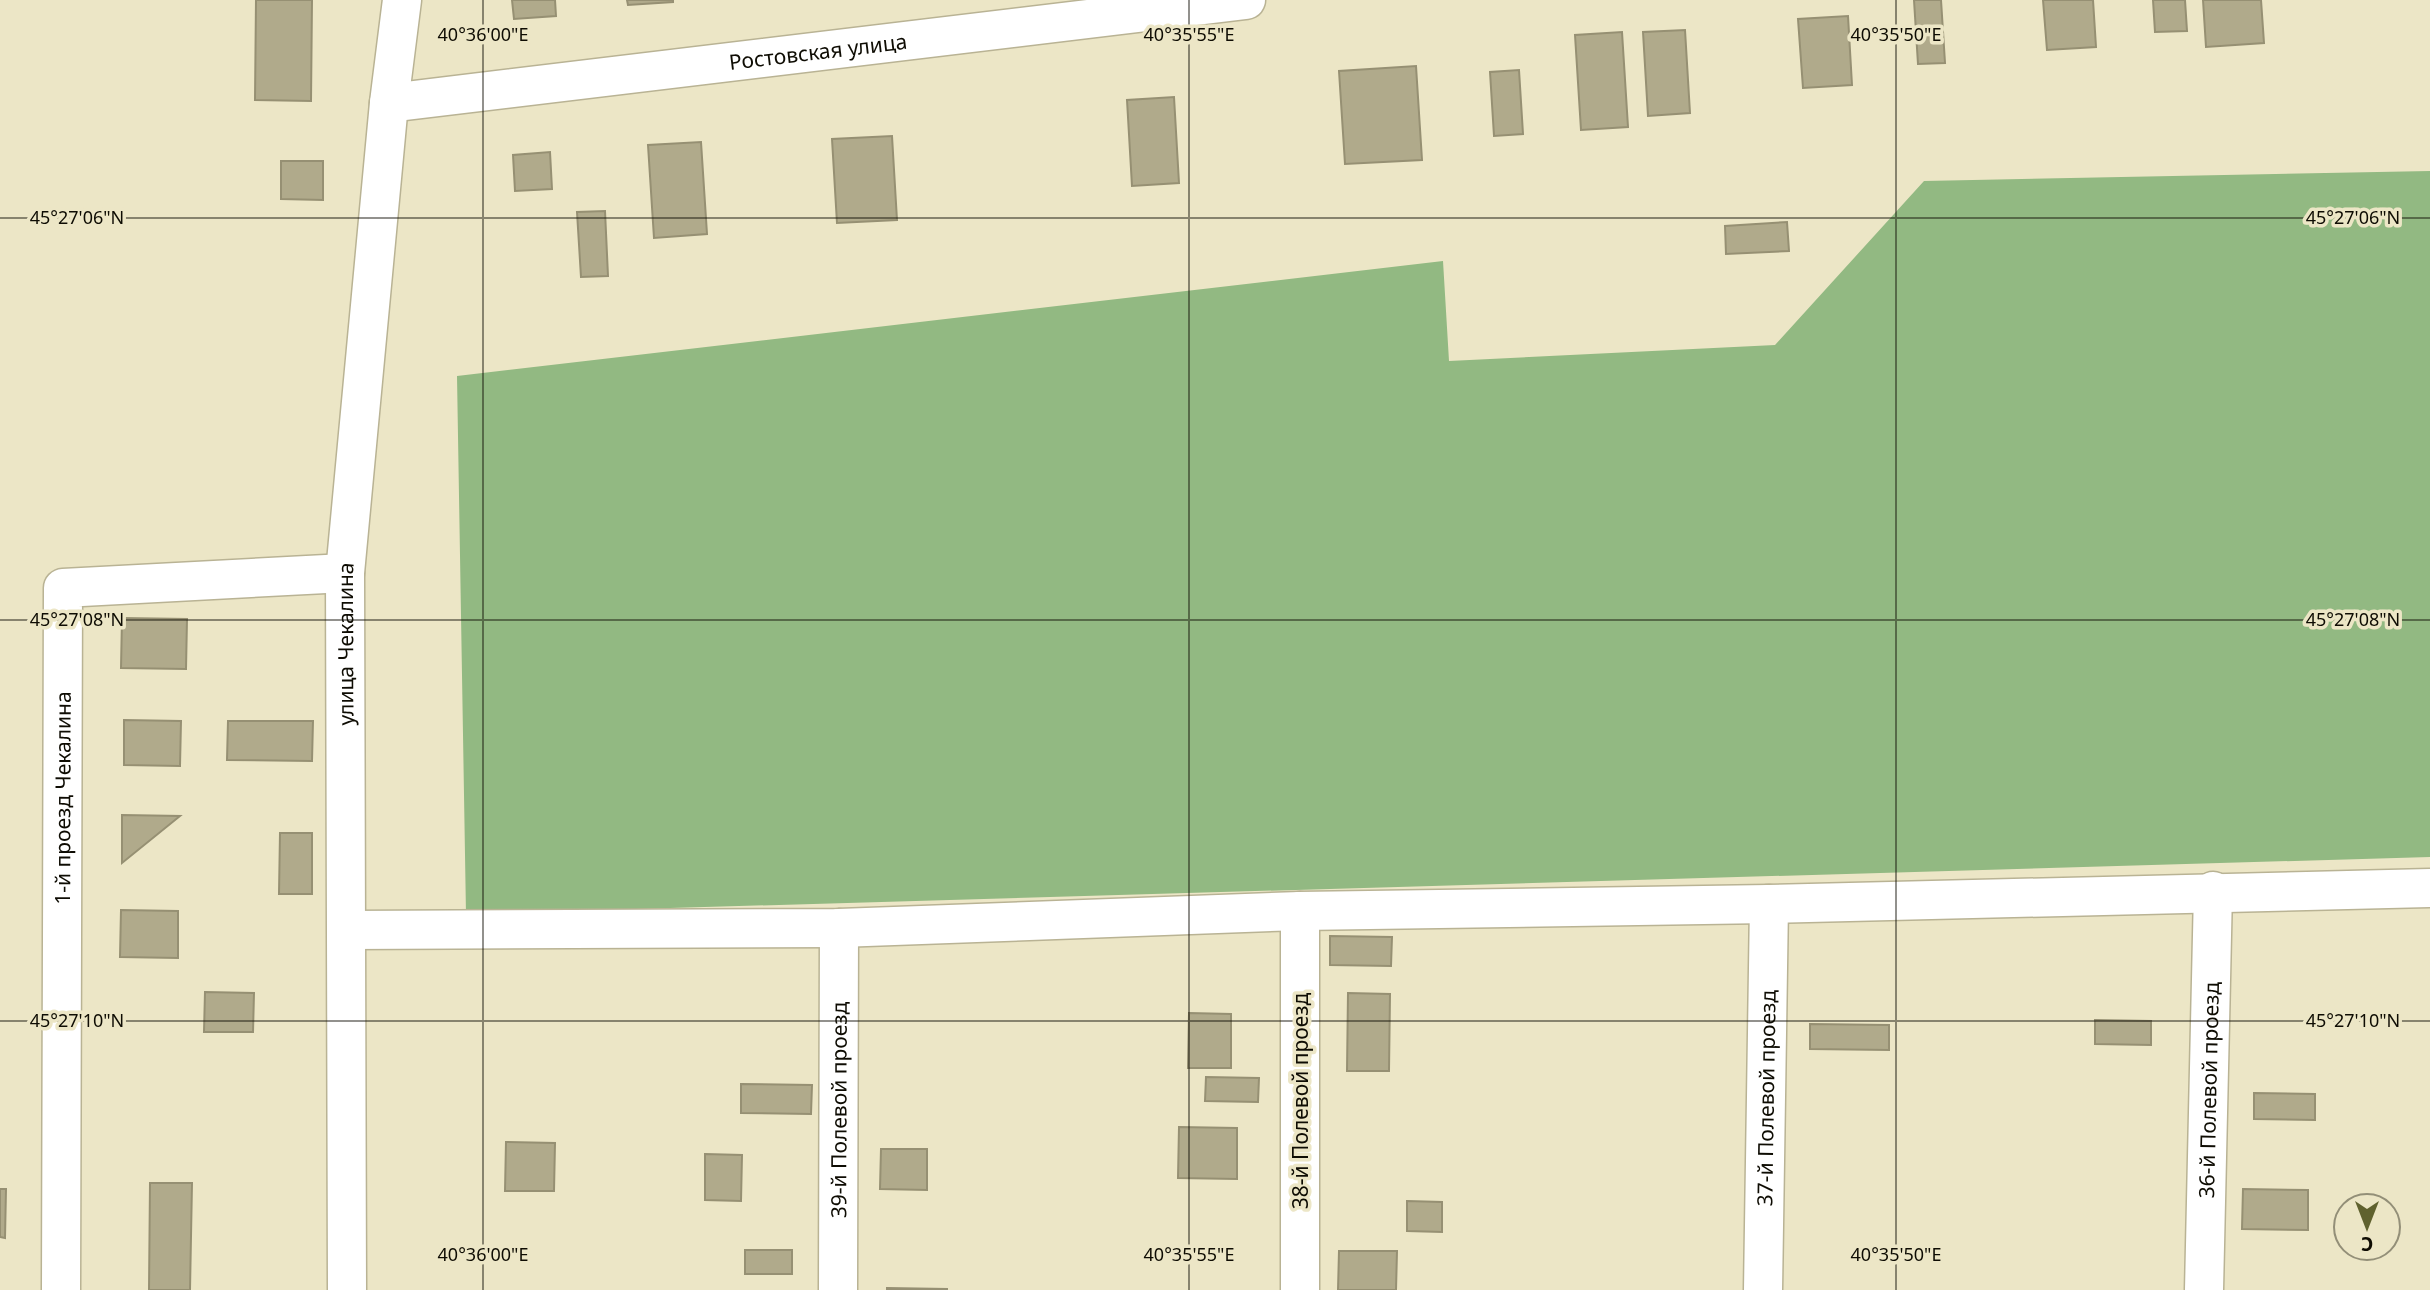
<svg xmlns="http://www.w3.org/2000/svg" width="2430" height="1290" font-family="'Noto Sans',sans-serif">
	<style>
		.forest { fill: #92b982 }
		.building { fill: #b0aa8b; stroke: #969073; stroke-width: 2 }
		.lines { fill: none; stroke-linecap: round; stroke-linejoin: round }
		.minor-casing { stroke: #b9b394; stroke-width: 41 }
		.minor { stroke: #fff; stroke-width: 38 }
		.ticks { fill: none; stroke: #0e0c03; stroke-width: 2; stroke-opacity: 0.45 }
		.labels { text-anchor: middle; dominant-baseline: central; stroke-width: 7; stroke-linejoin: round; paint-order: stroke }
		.street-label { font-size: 21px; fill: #0e0c03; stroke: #ece6c6 }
		.ticks-label { font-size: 18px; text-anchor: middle; fill: #0e0c03; stroke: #ece6c6; stroke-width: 7; stroke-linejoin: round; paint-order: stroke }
	</style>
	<rect width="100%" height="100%" fill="#ece6c6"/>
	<!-- forest -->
	<path class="forest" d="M2430,171V857L466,914L457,376L1443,261L1449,361L1775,345L1924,181Z"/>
	<!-- building -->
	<path class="building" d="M256,0H312L311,101L255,100Z
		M512,0H555L556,16L514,19Z
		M627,0H673V2L628,5Z
		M1914,0H1941L1945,63L1918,64Z
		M2043,0H2093L2096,47L2047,50Z
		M2153,0H2185L2187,31L2155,32Z
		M2203,0H2261L2264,43L2206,47Z
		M1848,16L1852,85L1803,88L1798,19Z
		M1685,30L1690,113L1648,116L1643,32Z
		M1622,32L1628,127L1581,130L1575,35Z
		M1416,66L1422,160L1345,164L1339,71Z
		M1519,70L1523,134L1494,136L1490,72Z
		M1174,97L1179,183L1132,186L1127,100Z
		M892,136L897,220L837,223L832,139Z
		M701,142L707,234L654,238L648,145Z
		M550,152L552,189L515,191L513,155Z
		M281,161H323V200L281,199Z
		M605,211L608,276L581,277L577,212Z
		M1787,222L1789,251L1726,254L1725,226Z
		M122,618L187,619L186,669L121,668Z
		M124,720L181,721L180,766L124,765Z
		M228,721H313L312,761L227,760Z
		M122,815L180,816L122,863Z
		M280,833H312V894H279Z
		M121,910L178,911V958L120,957Z
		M1330,936L1392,937L1391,966L1330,965Z
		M205,992L254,993L253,1032H204Z
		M1348,993L1390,994L1389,1071H1347Z
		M1189,1013L1231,1014V1068H1188Z
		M2095,1020L2151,1021V1045L2095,1044Z
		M1810,1024L1889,1025V1050L1810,1049Z
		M1206,1077L1259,1078L1258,1102L1205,1101Z
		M741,1084L812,1085L811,1114L741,1113Z
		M2254,1093L2315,1094V1120L2254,1119Z
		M1179,1127L1237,1128V1179L1178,1178Z
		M506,1142L555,1143L554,1191H505Z
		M881,1149H927V1190L880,1189Z
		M705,1154L742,1155L741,1201L705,1200Z
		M150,1183H192L190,1290H149Z
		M0,1189H6L5,1238L0,1237Z
		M2243,1189L2308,1190V1230L2242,1229Z
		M1407,1201L1442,1202V1232L1407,1231Z
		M745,1250H792V1274H745Z
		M1339,1251H1397L1396,1290H1338Z
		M887,1288L947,1289V1290H887Z"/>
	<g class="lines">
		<defs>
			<g id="minor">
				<path id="s1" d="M389,103L1246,0"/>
				<path d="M1300,911V1290"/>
				<path d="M347,930L839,928L1300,911L1769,904L2430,888"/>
				<path id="s2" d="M61,1290L63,588L345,573"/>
				<path id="s3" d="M347,1290L345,573L389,103L402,0"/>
				<path id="s4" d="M838,1290L839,928"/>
				<path id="s5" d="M1763,1290L1769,904"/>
				<path id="s6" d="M2204,1290L2213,891"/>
			</g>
		</defs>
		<!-- minor casing -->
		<use href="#minor" class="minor-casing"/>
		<!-- minor -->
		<use href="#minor" class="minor"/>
	</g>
	<!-- ticks -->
	<path class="ticks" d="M483,0V1290M1189,0V1290M1896,0V1290M0,218H2430M0,620H2430M0,1021H2430"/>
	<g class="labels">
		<!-- street labels -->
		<g class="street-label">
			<text stroke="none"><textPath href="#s1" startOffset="432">Ростовская улица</textPath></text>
			<text stroke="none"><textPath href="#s3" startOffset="646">улица Чекалина</textPath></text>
			<text stroke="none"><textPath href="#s2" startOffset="492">1-й проезд Чекалина</textPath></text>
			<text stroke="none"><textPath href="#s6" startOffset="200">36-й Полевой проезд</textPath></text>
			<text stroke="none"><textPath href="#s5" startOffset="192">37-й Полевой проезд</textPath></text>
			<text transform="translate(1300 1101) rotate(-90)">38-й Полевой проезд</text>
			<text stroke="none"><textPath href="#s4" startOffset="180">39-й Полевой проезд</textPath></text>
		</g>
	</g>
	<g class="ticks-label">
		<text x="483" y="41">40°36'00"E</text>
		<text x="1189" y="41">40°35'55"E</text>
		<text x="1896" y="41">40°35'50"E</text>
		<text x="2353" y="224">45°27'06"N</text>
		<text x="77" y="224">45°27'06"N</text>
		<text x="2353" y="626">45°27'08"N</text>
		<text x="77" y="626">45°27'08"N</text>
		<text x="2353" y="1027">45°27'10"N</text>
		<text x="77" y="1027">45°27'10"N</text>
		<text x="483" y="1261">40°36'00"E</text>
		<text x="1189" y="1261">40°35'55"E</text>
		<text x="1896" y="1261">40°35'50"E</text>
	</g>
	<!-- north arrow -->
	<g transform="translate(2367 1227) rotate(180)"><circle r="33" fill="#ece6c6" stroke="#938f78" stroke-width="2"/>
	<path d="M0-5L12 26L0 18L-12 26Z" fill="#5f612e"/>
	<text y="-10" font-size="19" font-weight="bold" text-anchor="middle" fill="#0e0c03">С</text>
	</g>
</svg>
